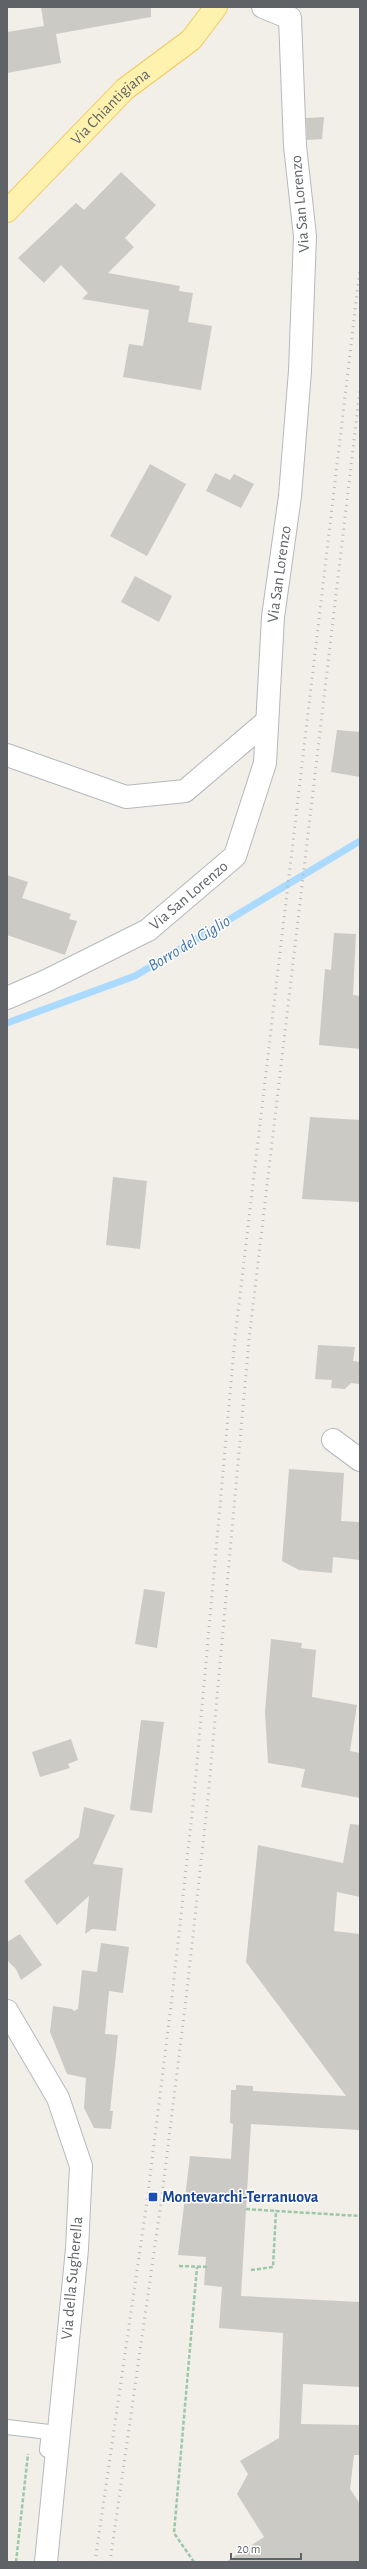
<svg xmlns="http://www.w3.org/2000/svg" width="367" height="2569" font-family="'Alegreya Sans',sans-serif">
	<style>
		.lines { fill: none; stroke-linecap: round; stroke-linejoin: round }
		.stream { stroke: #aadaff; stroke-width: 7 }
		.building { fill: #cccac5 }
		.lane-casing { stroke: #b5b8bc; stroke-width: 16 }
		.street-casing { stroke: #b5b8bc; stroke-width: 24 }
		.secondary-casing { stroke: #b6babf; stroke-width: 24 }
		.primary-casing { stroke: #f2c960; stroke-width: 24 }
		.path { stroke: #9cc7a9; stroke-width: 2.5; stroke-dasharray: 4 2; stroke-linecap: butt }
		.lane { stroke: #fff; stroke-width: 14 }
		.street { stroke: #fff; stroke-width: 22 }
		.secondary { stroke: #fff; stroke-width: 22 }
		.primary { stroke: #fff2af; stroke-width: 22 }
		.rail { stroke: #b6b7b8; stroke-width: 3; stroke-dasharray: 1 5; stroke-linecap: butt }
		.transit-dot { fill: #1a4fb4; stroke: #fff; stroke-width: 1.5 }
		.labels { text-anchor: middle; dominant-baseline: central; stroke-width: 3; stroke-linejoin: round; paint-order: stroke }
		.street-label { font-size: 16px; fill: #5f6368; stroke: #fff }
		.transit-label { font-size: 16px; font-weight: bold; fill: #164399; stroke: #fff; text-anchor: start }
		.water-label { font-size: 17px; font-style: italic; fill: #4174aa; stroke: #fff }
	</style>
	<rect width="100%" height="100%" fill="#f1efe8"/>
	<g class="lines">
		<!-- stream -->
		<path class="stream" d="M7,1023L135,976L360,841"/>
	</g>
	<!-- building -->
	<path class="building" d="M41,7H151V17L56,34L61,63L7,73V32L44,26Z
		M324,117L322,139L307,140L306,118Z
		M121,172L156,205L125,238L134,247L108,273L180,286L179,291L193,293L188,322L212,326L201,390L123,377L129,344L143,346L149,310L82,299L88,293L61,265L44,283L18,258L76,203L84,210Z
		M150,464L186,484L147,556L110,536Z
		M215,473L230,480L234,474L254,484L241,508L206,491Z
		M135,576L172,596L159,622L121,602Z
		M337,730L360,732V777L331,772Z
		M7,875L28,882L22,898L71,914L69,919L77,921L65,955L7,935Z
		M334,933L356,934L353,995L360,996V1049L319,1045L325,969L331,970Z
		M310,1117L360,1120V1202L302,1199Z
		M113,1177L147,1181L140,1249L106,1245Z
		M318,1345L355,1347L353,1361L360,1362V1384L351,1383L345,1389L331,1388L332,1380L315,1379Z
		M289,1469L344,1473L341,1521L360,1522V1560L333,1557L332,1573L299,1570L282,1561Z
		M144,1589L165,1592L157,1648L135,1644Z
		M271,1639L302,1643L301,1648L316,1650L312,1697L357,1705L350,1751L360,1753V1798L301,1787L305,1769L268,1763L265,1712Z
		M141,1720L164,1722L152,1813L130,1810Z
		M71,1739L78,1760L68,1764L70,1768L40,1777L32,1752Z
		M84,1807L115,1815L93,1864L123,1868L116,1931L92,1929L85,1934L89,1896L57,1925L24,1881L79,1837Z
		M350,1824L360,1825V1897L337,1892L334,1931L360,1934V2130L251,2124L241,2296L360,2302V2387L303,2384L301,2424L360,2425V2455H354L350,2489L360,2504V2562H226L264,2537L237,2494L248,2474L240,2461L279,2438L283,2333L219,2328L222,2287L204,2285L206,2257L178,2255L190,2156L231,2159L233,2124L230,2123L231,2090H236V2085L253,2086V2091L346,2096L246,1962L258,1845L343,1863Z
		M20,1934L42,1965L21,1980L16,1969L7,1960V1942Z
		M101,1943L129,1947L123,1993L109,1991L105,2034L118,2035L110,2111H113L111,2129L94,2128L84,2108L86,2078L67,2074L50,2032L53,2006L72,2009L74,2011L78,2009L82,1970L97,1972Z"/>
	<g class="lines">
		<defs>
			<path id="lane" d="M7,2427L49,2432L47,2450"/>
			<g id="street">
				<path d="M7,755L126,797L185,791L267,721"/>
				<path id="s1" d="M7,998L46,981L148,930L235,856L265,763L273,617L290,496L300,371L305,236L295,146L290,18L263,7"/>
				<path d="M333,1440L360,1460"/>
			</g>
			<path id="secondary" d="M7,2011L58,2098L81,2166L77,2249L46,2562"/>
			<g id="primary">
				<path id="s2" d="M7,211L125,89L191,40L216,7"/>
			</g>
		</defs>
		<!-- lane casing -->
		<use href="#lane" class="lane-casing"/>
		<!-- street casing -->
		<use href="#street" class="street-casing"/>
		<!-- secondary casing -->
		<use href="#secondary" class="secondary-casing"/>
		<!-- primary casing -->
		<use href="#primary" class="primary-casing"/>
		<!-- path -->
		<path class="path" d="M246,2209L276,2211
			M179,2266L208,2267
			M251,2270L273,2267L276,2211L360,2216
			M16,2562L28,2454
			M194,2562L174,2533L197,2267"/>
		<!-- lane -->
		<use href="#lane" class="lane"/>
		<!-- street -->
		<use href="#street" class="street"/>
		<!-- secondary -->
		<use href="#secondary" class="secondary"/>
		<!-- primary -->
		<use href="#primary" class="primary"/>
		<!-- rail -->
		<path class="rail" d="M95,2562L147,2201L172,1997L194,1796L235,1338L360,268
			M110,2562L161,2203L186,1999L208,1798L249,1340L360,389"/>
	</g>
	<!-- markers -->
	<rect class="transit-dot" x="148" y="2192" width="10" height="10" rx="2"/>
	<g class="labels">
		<!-- street labels -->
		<g class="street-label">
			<text stroke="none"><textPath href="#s2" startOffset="147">Via Chiantigiana</textPath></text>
			<text transform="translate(300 204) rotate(-95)">Via San Lorenzo</text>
			<text stroke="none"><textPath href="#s1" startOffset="558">Via San Lorenzo</textPath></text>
			<text stroke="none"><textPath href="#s1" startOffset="210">Via San Lorenzo</textPath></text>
			<text transform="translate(72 2278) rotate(-85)">Via della Sugherella</text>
		</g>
		<!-- transit labels -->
		<g class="transit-label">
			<text x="162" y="2197">Montevarchi-Terranuova</text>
		</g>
		<!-- water labels -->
		<g class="water-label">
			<text transform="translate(189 943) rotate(-31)">Borro del Giglio</text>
		</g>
	</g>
	<!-- border -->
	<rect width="367" height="2569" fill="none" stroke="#5f6368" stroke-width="16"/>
	<!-- scale -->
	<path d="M231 2553v6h70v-6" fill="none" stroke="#5f6368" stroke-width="2"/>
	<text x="237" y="2553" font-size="12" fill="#5f6368" stroke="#ffffff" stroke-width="3" paint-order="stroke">20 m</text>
</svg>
